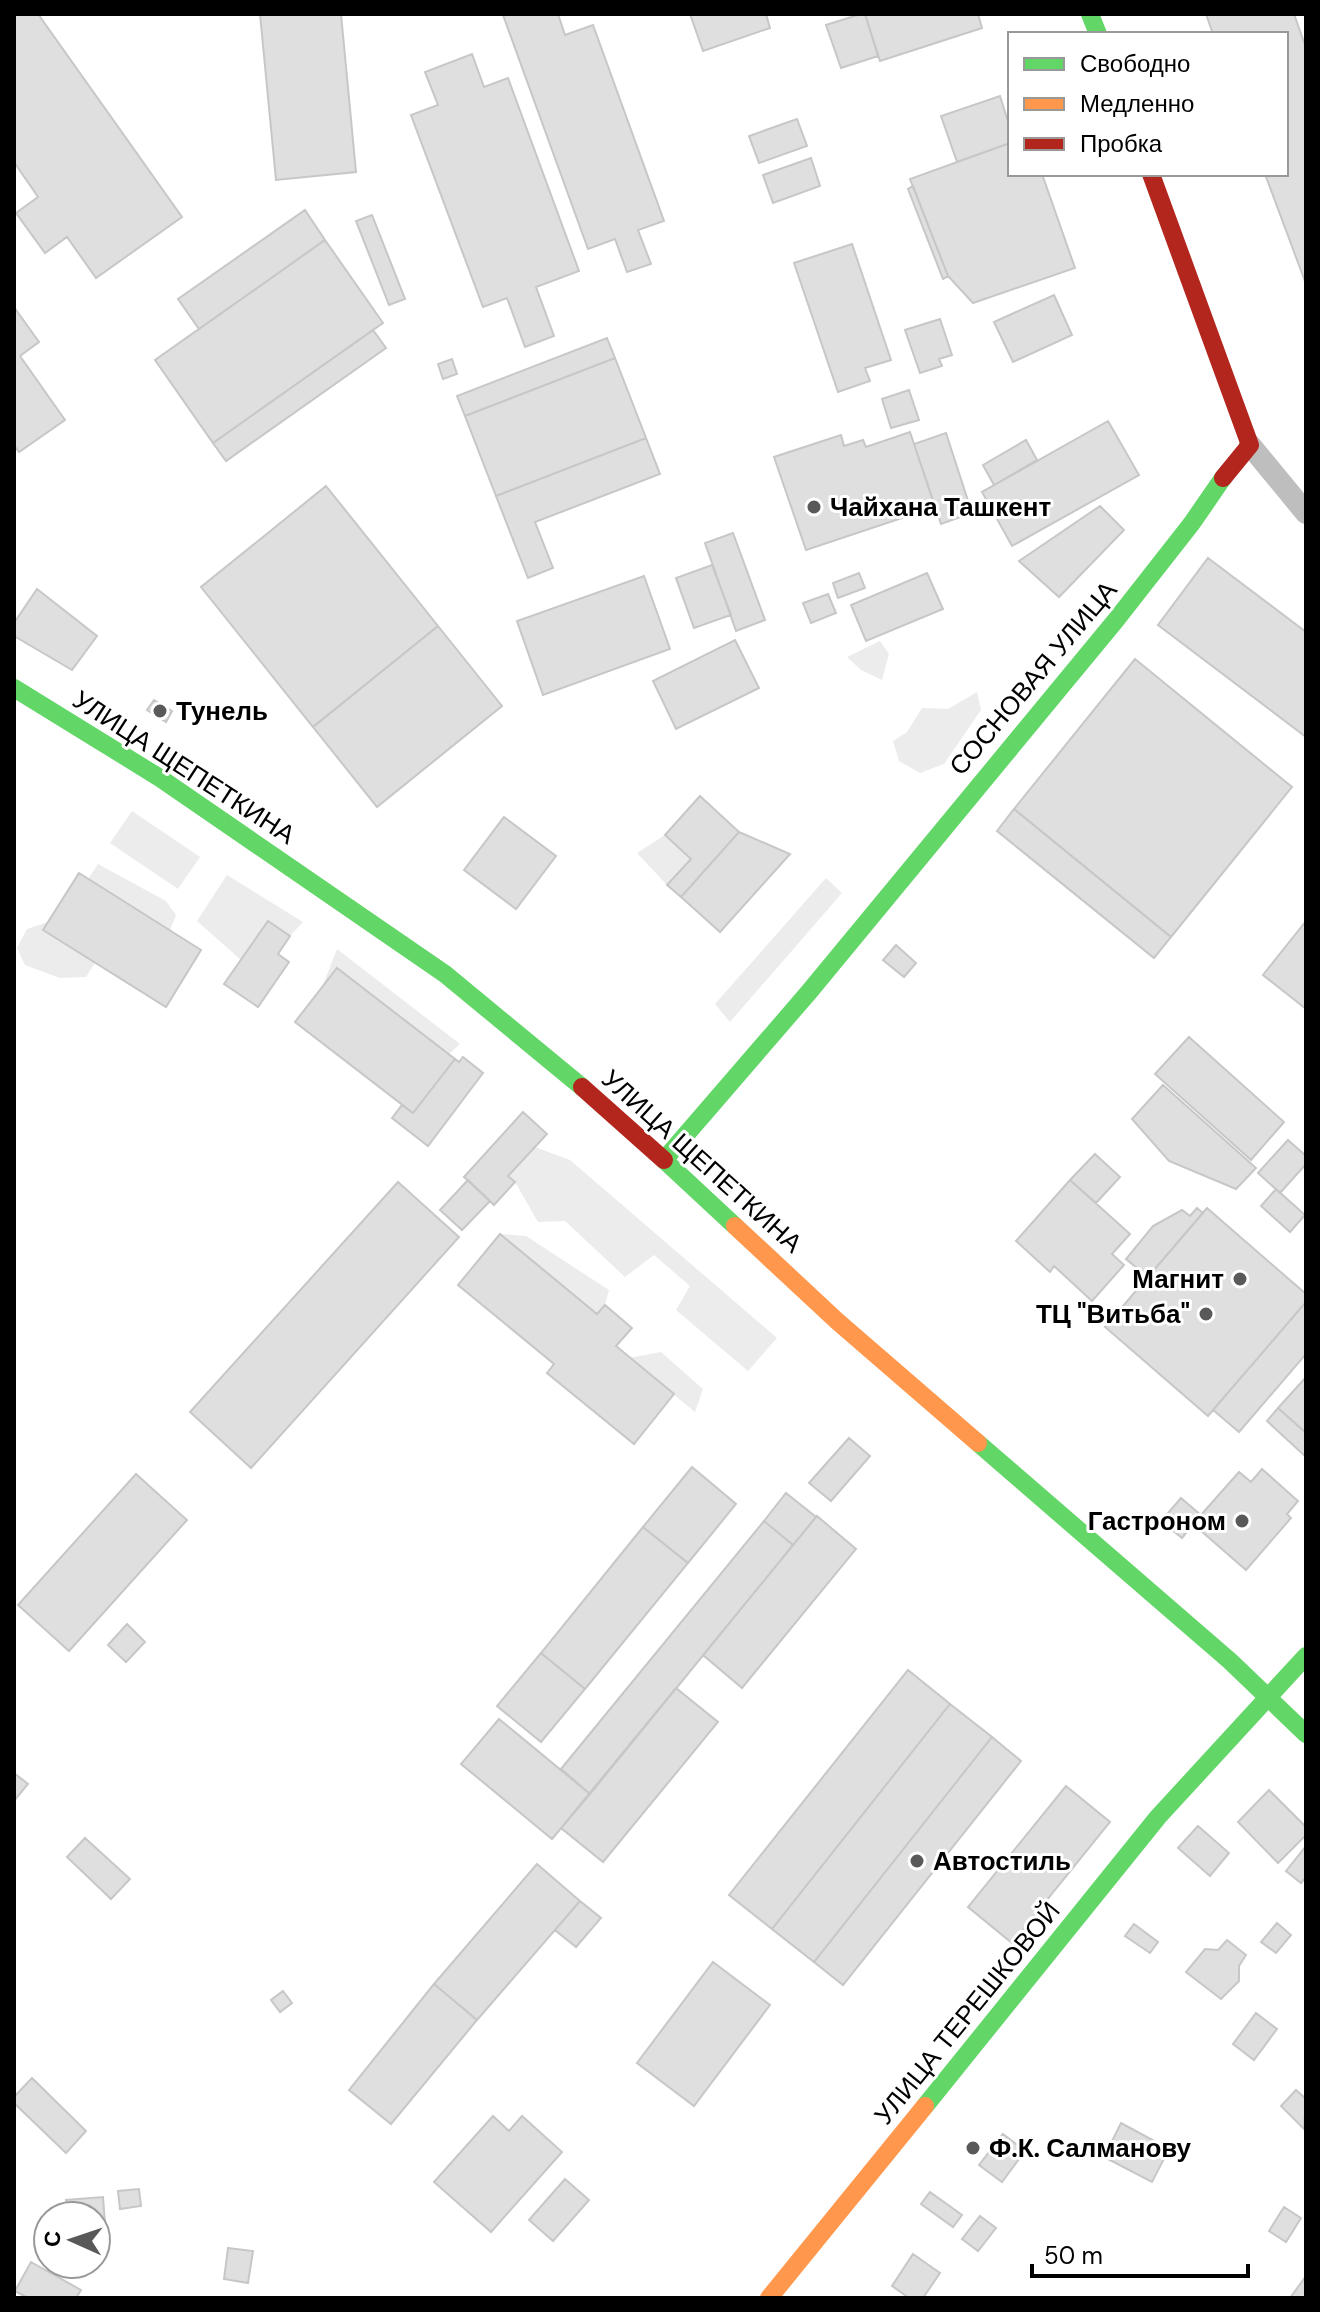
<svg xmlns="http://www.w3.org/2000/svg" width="1320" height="2312" font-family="'DM Sans',sans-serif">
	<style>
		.green { fill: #ececec }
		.building { fill: #dfdfdf; stroke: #c7c7c7; stroke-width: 2 }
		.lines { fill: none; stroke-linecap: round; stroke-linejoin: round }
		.street { stroke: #bebebe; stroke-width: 22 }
		.fast { stroke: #63d668; stroke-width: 18 }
		.slow { stroke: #ff974d; stroke-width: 18 }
		.jam { stroke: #b3261e; stroke-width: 18 }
		.poi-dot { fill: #595959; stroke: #fff; stroke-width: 3 }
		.labels { text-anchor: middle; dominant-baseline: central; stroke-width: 6; stroke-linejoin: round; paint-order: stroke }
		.poi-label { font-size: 26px; font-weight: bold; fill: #000; stroke: #fff; text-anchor: start }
		.street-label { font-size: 26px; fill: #000; stroke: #fff }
	</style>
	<rect width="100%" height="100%" fill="#fff"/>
	<!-- green -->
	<path class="green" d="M880,641L889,654L882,680L861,670L847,657Z
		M977,692L981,710L944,764L920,773L899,761L893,741L907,732L922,708L948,709Z
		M132,811L200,857L178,889L110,843Z
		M665,835L691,859L667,885L637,853Z
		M98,864L166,901L176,915L170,930L88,879Z
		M227,875L303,922L290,936L268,921L241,960L197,921Z
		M826,878L842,893L730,1022L715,1004Z
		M48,922L95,963L86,977L60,978L25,965L17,948L27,929Z
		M337,949L460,1044L449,1054L337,968L323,985Z
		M535,1147L570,1160L777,1338L748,1371L676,1310L690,1286L654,1255L625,1277L565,1221L538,1222L515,1182L508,1176Z
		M500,1234L526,1236L609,1290L605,1305L597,1314Z
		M661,1352L703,1389L695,1412L629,1358Z"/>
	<!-- building -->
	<path class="building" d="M14,14H38L182,217L96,278L67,237L45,253L16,213L38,197L14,162Z
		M260,14H341L356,172L276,180Z
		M558,14L565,35L593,25L664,221L638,230L651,264L627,272L615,239L588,249L503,15Z
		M690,14H766L770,28L703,51Z
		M861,14H865L878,56L841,68L826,25Z
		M865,14H978L982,28L880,61Z
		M1206,14H1294L1306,48V284L1265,174H1286V34H1213Z
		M472,54L484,87L508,78L579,271L536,287L554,336L525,347L507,298L483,307L411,115L438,105L425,72Z
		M1000,96L1010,128V143L957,162L941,116Z
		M797,119L807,146L759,163L749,136Z
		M1010,143V174H1042L1075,268L973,303L948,276L910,179Z
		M811,158L820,186L773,203L763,175Z
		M913,186L948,276L943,279L908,189Z
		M305,210L325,240L199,329L178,299Z
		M372,215L405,299L389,305L356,221Z
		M325,240L383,323L213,443L155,360Z
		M852,244L891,360L865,368L870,381L838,392L794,263Z
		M1054,295L1072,335L1013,362L994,322Z
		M14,307L39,342L20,356L65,420L19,452L14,445Z
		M940,319L952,355L939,359L942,366L920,373L905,330Z
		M373,330L386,348L226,461L213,443Z
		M607,338L615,358L465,416L457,396Z
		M615,358L646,438L496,496L465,416Z
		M452,359L457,374L443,379L438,364Z
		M909,390L919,420L891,428L882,399Z
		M1108,421L1139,475L1012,546L982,492Z
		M910,432L935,507L806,550L774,457L841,435L844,446L863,440L866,447Z
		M946,433L972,513L941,524L914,444Z
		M646,438L660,474L535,522L553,568L528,578L496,496Z
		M1026,440L1037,460L994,485L983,465Z
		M326,486L438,626L313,727L201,587Z
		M1100,506L1124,530L1059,597L1019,561Z
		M733,533L765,620L736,631L705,543Z
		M1208,558L1306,632V737L1158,625Z
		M712,565L731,615L694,628L676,578Z
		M859,573L865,588L838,598L833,583Z
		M927,573L943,609L866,641L851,605Z
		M644,576L670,649L543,695L517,621Z
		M37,589L97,636L72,670L14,636V623Z
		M828,594L836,613L811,623L803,603Z
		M438,626L502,706L377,807L313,727Z
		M735,640L759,688L676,729L653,681Z
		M1135,659L1292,787L1171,937L1014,809Z
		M154,700L172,711L166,722L147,710Z
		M700,796L739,832L681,897L667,885L691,859L665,835Z
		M1014,809L1171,937L1154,958L997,831Z
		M504,817L556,856L516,909L464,870Z
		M739,832L790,854L720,932L681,897Z
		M79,873L201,950L166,1007L43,930Z
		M268,921L290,936L278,954L289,962L258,1007L224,984Z
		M1306,921V1009L1263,975Z
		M896,945L916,963L904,977L883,960Z
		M337,968L455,1059L413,1113L295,1022Z
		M1189,1037L1284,1122L1251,1160L1155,1074Z
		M463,1057L483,1073L428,1146L392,1118L402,1105L413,1113L455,1059L459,1062Z
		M1163,1085L1256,1168L1236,1189L1169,1161L1132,1119Z
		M523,1112L547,1134L508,1176L515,1182L494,1205L464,1177Z
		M1288,1140L1306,1156V1164L1280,1193L1258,1173Z
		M1095,1154L1120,1177L1096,1203L1070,1180Z
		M468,1180L490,1201L462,1230L440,1210Z
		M1070,1180L1130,1234L1112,1254L1124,1265L1092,1301L1054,1266L1050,1272L1016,1241Z
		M398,1182L459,1237L251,1468L190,1412Z
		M1276,1189L1305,1215L1290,1232L1261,1206Z
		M1197,1208L1203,1213L1148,1277L1126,1259L1153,1226L1182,1210L1190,1216Z
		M1207,1208L1306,1294V1302L1208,1416L1105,1327Z
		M500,1234L597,1314L605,1305L632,1328L616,1346L674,1394L634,1444L547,1373L554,1364L458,1285Z
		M1306,1302V1354L1239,1432L1213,1410Z
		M1306,1377V1433L1278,1408Z
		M1278,1408L1306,1433V1457L1267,1421Z
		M849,1438L870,1456L831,1501L809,1483Z
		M692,1467L736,1504L688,1563L643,1527Z
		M1262,1469L1298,1501L1287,1514L1291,1518L1246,1570L1193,1524L1239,1472L1251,1482Z
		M136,1474L187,1520L69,1651L18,1605Z
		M786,1493L816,1517L793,1545L764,1521Z
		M1181,1498L1201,1515L1182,1538L1161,1521Z
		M817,1516L856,1549L742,1688L703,1655Z
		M764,1521L793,1545L590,1794L561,1769Z
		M643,1527L688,1563L585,1689L541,1653Z
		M127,1624L145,1642L126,1662L108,1645Z
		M541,1653L585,1689L541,1742L497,1706Z
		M908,1670L950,1704L772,1929L729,1895Z
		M676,1688L718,1722L603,1862L561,1828Z
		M950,1704L992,1737L814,1962L772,1929Z
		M499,1719L590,1794L552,1839L461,1764Z
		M992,1737L1021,1761L843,1985L814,1962Z
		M14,1773L28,1784L14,1801Z
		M1066,1786L1110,1822L1012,1943L968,1907Z
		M1269,1790L1306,1827V1835L1278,1863L1238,1822Z
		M1198,1826L1229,1853L1210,1876L1178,1848Z
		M85,1838L130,1879L111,1899L67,1857Z
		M1306,1846V1877L1301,1883L1286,1871Z
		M537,1864L580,1901L477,2020L434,1984Z
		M580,1901L601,1918L576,1947L555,1930Z
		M1277,1923L1291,1935L1276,1953L1261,1942Z
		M1134,1924L1158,1942L1150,1953L1125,1936Z
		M1227,1940L1246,1955L1239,1966V1981L1221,1999L1186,1972L1205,1949L1218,1950Z
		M713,1962L770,2005L694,2106L637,2063Z
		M434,1984L477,2020L391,2124L349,2090Z
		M283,1991L292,2003L280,2012L271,2000Z
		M1256,2013L1277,2029L1254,2060L1233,2044Z
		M32,2078L86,2131L66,2153L14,2103V2097Z
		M1296,2090L1306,2099L1304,2129L1281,2106Z
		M493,2116L509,2131L522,2116L562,2152L491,2232L434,2182Z
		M1121,2123L1169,2149L1152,2182L1104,2157Z
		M1003,2134L1025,2151L1002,2182L979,2165Z
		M565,2179L589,2200L553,2241L529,2220Z
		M139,2189L141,2206L120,2209L118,2191Z
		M930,2192L962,2215L953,2227L921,2204Z
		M103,2197L105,2223L96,2224V2216H67L66,2200Z
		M1284,2207L1301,2218L1286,2242L1269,2231Z
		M980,2216L996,2228L978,2251L962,2239Z
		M228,2248L253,2251L248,2283L224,2279Z
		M913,2254L940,2273L923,2298H909L892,2286Z
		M31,2262L81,2290L76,2298H28L15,2291Z
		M1306,2276V2298H1290Z"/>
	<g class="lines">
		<!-- street -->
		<path class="street" d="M1250,445L1306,513"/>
		<!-- fast -->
		<path class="fast" d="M1090,14L1098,34
			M14,688L160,778L445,974L582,1087
			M735,1226L664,1160L809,992L1116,620L1192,523L1223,478
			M978,1443L1230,1661L1306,1734
			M925,2106L1158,1817L1306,1656"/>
		<!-- slow -->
		<path class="slow" d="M735,1226L837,1321L978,1443
			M769,2298L925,2106"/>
		<!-- jam -->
		<path class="jam" d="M1151,174L1250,445L1223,478
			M582,1087L664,1160"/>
	</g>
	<!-- markers -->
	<g class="poi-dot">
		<circle cx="814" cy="507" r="8"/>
		<circle cx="160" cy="711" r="8"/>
		<circle cx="1240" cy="1279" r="8"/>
		<circle cx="1206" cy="1314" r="8"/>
		<circle cx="1242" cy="1521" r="8"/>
		<circle cx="917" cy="1861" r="8"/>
		<circle cx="973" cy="2148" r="8"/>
	</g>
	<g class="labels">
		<!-- poi labels -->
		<g class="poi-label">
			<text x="830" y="507">Чайхана Ташкент</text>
			<text x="176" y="711">Тунель</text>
			<text x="1224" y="1279" text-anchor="end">Магнит</text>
			<text x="1190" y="1314" text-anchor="end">ТЦ "Витьба"</text>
			<text x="1226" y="1521" text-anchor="end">Гастроном</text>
			<text x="933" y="1861">Автостиль</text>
			<text x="989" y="2148">Ф.К. Салманову</text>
		</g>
		<!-- street labels -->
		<g class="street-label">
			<text transform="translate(1033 678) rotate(-50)">СОСНОВАЯ УЛИЦА</text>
			<text transform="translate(184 767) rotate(33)">УЛИЦА ЩЕПЕТКИНА</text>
			<text transform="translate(702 1161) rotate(42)">УЛИЦА ЩЕПЕТКИНА</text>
			<text transform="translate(967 2013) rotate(-51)">УЛИЦА ТЕРЕШКОВОЙ</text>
		</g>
	</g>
	<!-- border -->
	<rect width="1320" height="2312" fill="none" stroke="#000000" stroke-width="32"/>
	<!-- legend -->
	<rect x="1008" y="32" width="280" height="144" fill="#ffffff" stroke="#999999" stroke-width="2"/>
	<rect x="1024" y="58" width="40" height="12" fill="#63d668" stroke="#999999" stroke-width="2"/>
	<text x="1080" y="72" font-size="24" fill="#000000">Свободно</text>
	<rect x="1024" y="98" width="40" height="12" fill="#ff974d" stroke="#999999" stroke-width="2"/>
	<text x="1080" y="112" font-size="24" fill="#000000">Медленно</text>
	<rect x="1024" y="138" width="40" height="12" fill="#b3261e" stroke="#999999" stroke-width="2"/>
	<text x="1080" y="152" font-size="24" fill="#000000">Пробка</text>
	<!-- north arrow -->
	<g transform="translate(72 2240) rotate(273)"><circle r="38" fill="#ffffff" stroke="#999999" stroke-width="2"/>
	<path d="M0-6L14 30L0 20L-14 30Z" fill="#595959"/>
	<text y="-12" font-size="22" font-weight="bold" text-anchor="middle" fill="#000000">С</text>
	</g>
	<!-- scale -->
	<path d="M1032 2264v12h216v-12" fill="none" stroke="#000000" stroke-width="4"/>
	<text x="1044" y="2264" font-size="24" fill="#000000" stroke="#ffffff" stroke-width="6" paint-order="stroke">50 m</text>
</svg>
